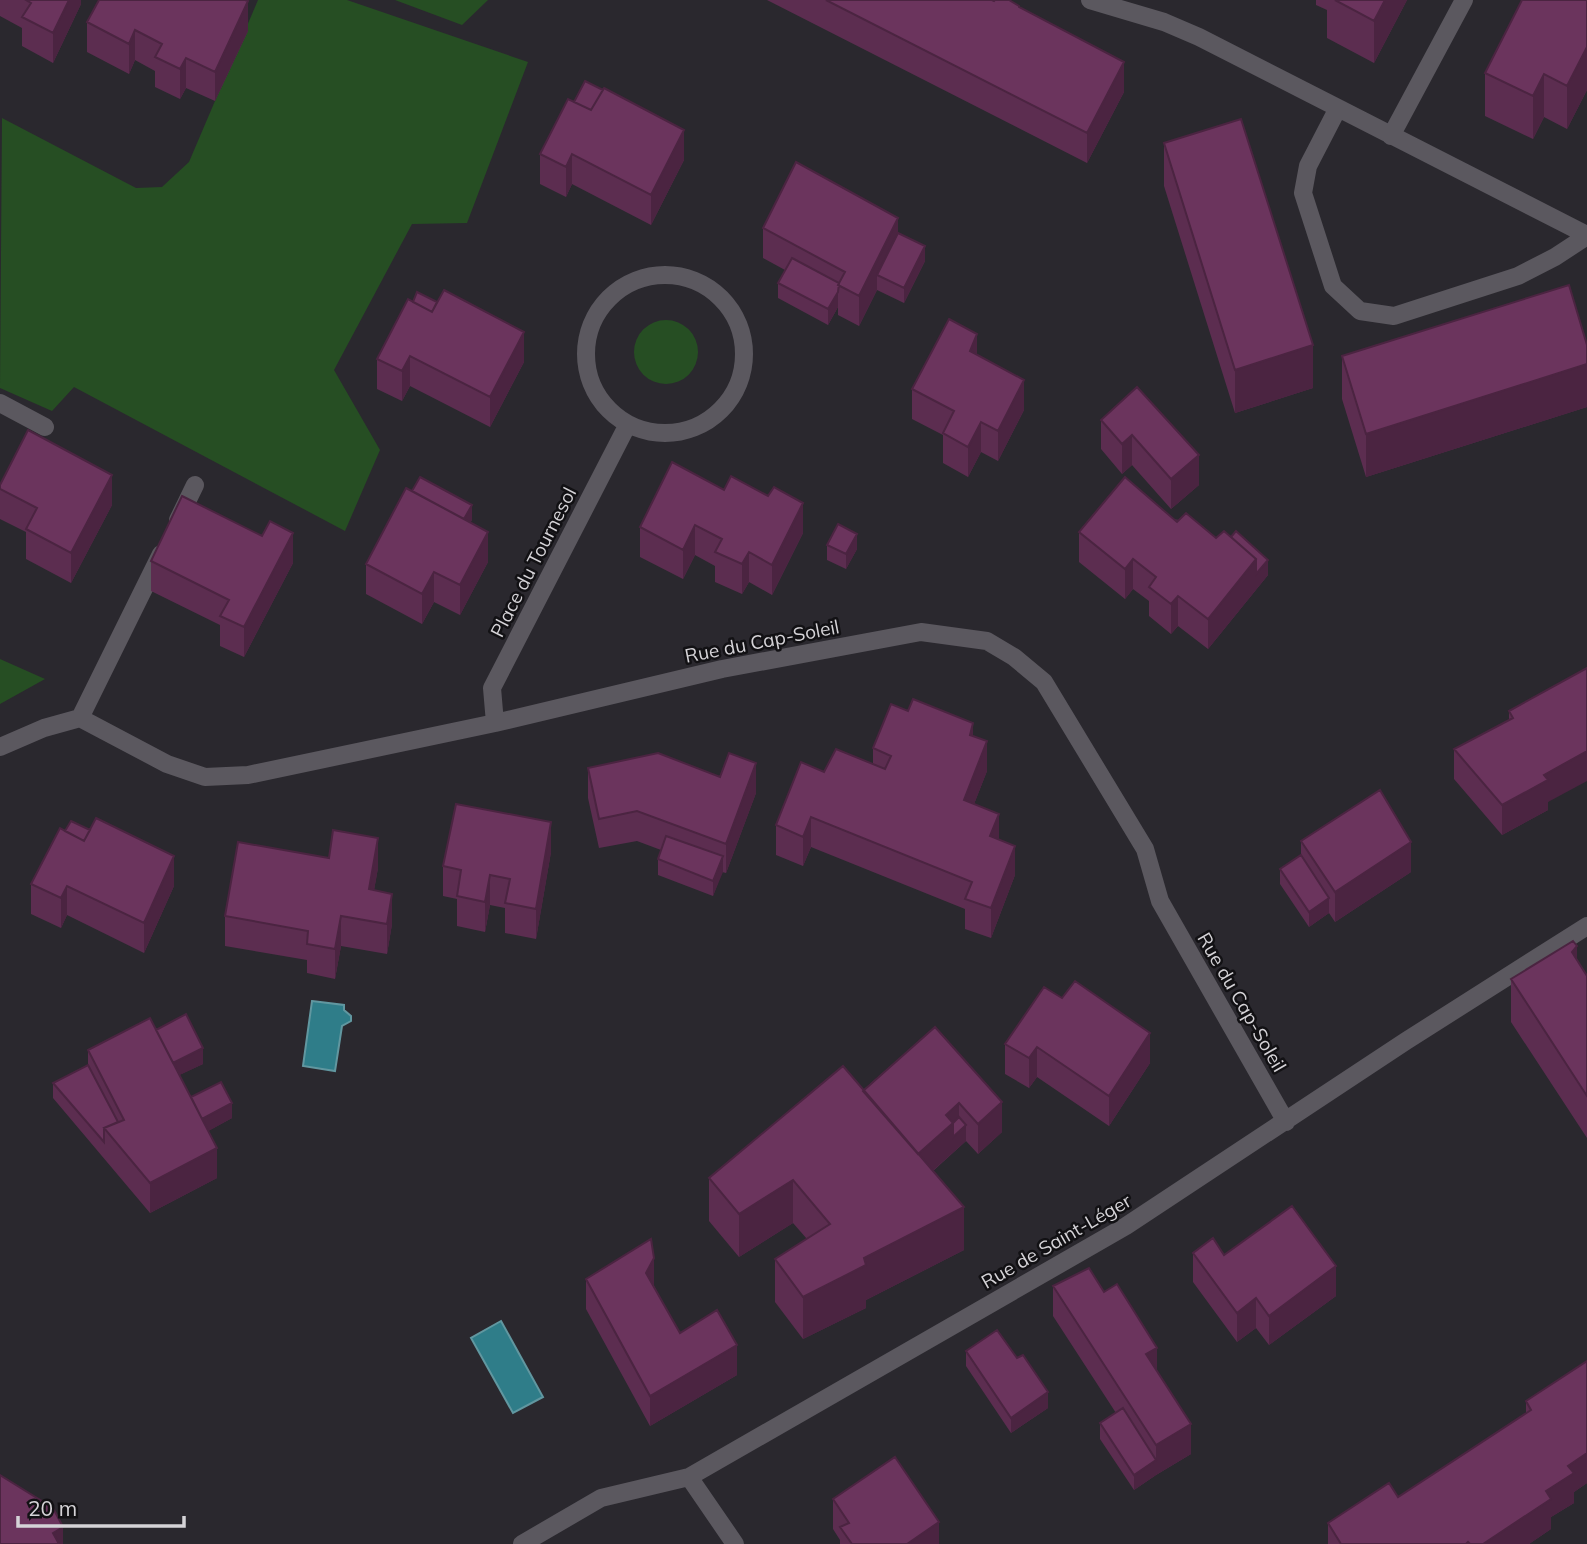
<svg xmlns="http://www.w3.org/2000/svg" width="1587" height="1544" font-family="Mulish,sans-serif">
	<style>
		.green { fill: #264e23 }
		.water { fill: #2f7d89; stroke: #6197a0; stroke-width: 2 }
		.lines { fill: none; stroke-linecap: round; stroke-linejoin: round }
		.minor { stroke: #5b585f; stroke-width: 18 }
		.wall { fill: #5c2d50 }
		.shaded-wall { fill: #4b2441 }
		.building { fill: #6b345d; stroke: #4b2441; stroke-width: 2 }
		.labels { text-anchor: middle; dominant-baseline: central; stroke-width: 5; stroke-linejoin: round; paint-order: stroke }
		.street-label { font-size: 19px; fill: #d5d3d7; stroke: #121114 }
	</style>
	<rect width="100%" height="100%" fill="#2a282e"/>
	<!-- green -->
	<path class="green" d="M258,0H347L528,62L467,223L412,224L334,370L380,450L345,531L74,387L52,411L0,388L2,118L136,188L162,187L189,162Z
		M395,0H488L462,25Z
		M634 352a32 32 0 1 1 64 0a32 32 0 1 1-64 0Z
		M0,659L45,679L0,704Z"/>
	<!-- water -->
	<path class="water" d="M312,1001L344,1005V1010L351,1016V1021L342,1026L335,1071L303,1066Z
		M501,1321L543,1397L513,1413L471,1338Z"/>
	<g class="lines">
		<!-- minor -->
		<path class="minor" d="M1090,0L1164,22L1199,37L1587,235
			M1338,108L1308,166L1303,193L1333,286L1360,311L1394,316L1518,276L1555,257L1587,236
			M1391,136L1464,0
			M586 354a79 79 0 1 1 158 0a79 79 0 1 1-158 0Z
			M0,403L45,427
			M178,520L195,485
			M80,718L161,554
			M495,723L492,688L628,424
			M0,747L44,728L80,718L167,764L205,777L248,775L495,723L722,669L921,632L987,641L1014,657L1044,682L1145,849L1160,901L1286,1122
			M689,1477L735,1544
			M522,1544L601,1498L689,1477L1126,1226L1406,1041L1587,926"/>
	</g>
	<!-- wall -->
	<path class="wall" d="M0,0H81V4L53,63L22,46V28L0,16Z
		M767,0H992L1124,92L1087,163Z
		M1316,0H1407L1374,63L1327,38V10L1316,5Z
		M1587,0V90L1567,129L1544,117L1533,139L1485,116V73Z
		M87,22L248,31L215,101L186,88L180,99L155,87V71L135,60L129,74L87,52Z
		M568,99L684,160L651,225L572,184L566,197L540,184V154Z
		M1164,143L1313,388L1235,413L1164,186Z
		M763,228L898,233L925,261L904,303L877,290L859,326L838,315V307L828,325L778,298V283L785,270L763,258Z
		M408,299L524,362L490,427L410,386L402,401L377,389V359Z
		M1587,345V407L1366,477L1342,399V356Z
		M977,355L1024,410L998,461L981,452L968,477L943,463V435L912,419V389Z
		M1137,387L1199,485L1171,509L1132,465L1122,474L1101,449V420Z
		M672,462L803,533L772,595L749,582L742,594L715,582V566L695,555L683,579L640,557V527Z
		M0,485L112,505L71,583L26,559V532L0,519Z
		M1173,519L1179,520L1216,538L1268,575L1208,649L1178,626L1171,634L1149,616V601L1133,589L1125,599L1079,562V532Z
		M472,520L470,523L488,562L460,615L434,602L422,624L366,594V564Z
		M827,545L857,549L846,569L827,560Z
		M151,561L293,563L244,657L220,646V625L151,591Z
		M1587,668L1548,802V810L1502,835L1454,779V749L1509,720V711Z
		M908,711L973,736L987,771L974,804L1015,875L991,938L965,929V909L811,847L803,866L776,855V825L824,772L873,765V748Z
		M588,768L756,793L726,873L722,872L713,896L658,875V859L661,850L637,841L599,848L588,798Z
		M1301,841L1411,872L1335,922L1329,913L1309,927L1280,884V869L1301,855Z
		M551,852L536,939L505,933V908L490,905L485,932L457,926V899L443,896V866Z
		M378,868L374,890L392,924L387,954L341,946L335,979L307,973V960L225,946V916Z
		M31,884L174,886L144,953L67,915L61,928L31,914Z
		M1577,961L1587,976V1138L1511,1022V979Z
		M935,1027L1002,1132L978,1154L966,1141L933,1171L964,1250L866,1300V1308L803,1339L775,1302V1259L807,1239L793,1223L739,1257L709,1221V1178L863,1090Z
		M156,1030L203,1064L179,1075L191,1097L232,1118L208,1131L217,1178L150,1213L53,1098V1083L88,1065V1050Z
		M1005,1044L1150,1063L1109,1126L1037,1077L1029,1088L1005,1074Z
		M1193,1253L1224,1255L1336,1296L1269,1345L1256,1328L1237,1342L1193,1282Z
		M586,1279L654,1286L680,1333L737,1375L650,1426L586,1309Z
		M1053,1286L1104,1292L1157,1371L1191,1454L1156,1475L1134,1490L1100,1439V1423L1116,1413L1053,1316Z
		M966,1351L1048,1408L1011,1433L966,1366Z
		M1587,1361V1483L1574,1492V1503L1551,1517V1529L1529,1544H1328V1523L1398,1497L1526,1413V1401Z
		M833,1499L939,1544H840V1540L833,1529Z"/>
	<!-- shaded-wall -->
	<path class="shaded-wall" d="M69,0H81V4L53,63V33Z
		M1385,0H1407L1374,63V21Z
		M248,1V31L215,101V72Z
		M135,30V60L129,74V44Z
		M1587,47V90L1567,129V86Z
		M186,58V88L180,99V69Z
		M1124,62V92L1087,163V133Z
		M1544,74V117L1533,139V96Z
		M684,130V160L651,225V195Z
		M572,154V184L566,197V167Z
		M898,218V248L877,275V290L859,326V296Z
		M925,246V261L904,303V288Z
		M838,292V307L828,325V309Z
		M524,332V362L490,427V397Z
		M977,334V364L970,351Z
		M1313,345V388L1235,413V370Z
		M410,356V386L402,401V371Z
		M1587,364V407L1366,477V434Z
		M1024,380V410L998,461V431Z
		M981,422V452L968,477V447Z
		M1132,435V465L1122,474V444Z
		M1199,455V485L1171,509V479Z
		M112,475V505L71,583V553Z
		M803,503V533L772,595V565Z
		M472,505V520L458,546V530Z
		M695,525V555L683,579V550Z
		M488,532V562L460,615V585Z
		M293,533V563L244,657V627Z
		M857,534V549L846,569V554Z
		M749,552V582L742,594V564Z
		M1133,559V589L1125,599V569Z
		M1256,559L1268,560V575L1208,649V619Z
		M434,572V602L422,624V594Z
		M1178,596V626L1171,634V604Z
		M973,723V753L970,735Z
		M987,741V771L964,830V800Z
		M1587,751V781L1548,802V810L1502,835V805L1544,775Z
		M756,763V793L726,873V844Z
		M999,814V844L990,836Z
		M811,817V847L803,866V837Z
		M551,822V852L536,939V909Z
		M378,838V868L369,919V889Z
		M1411,842V872L1335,922V892Z
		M1015,846V875L991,938V908Z
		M174,856V886L144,953V923Z
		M723,856V872L713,896V881Z
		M490,875V905L485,932V902Z
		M67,886V915L61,928V898Z
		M392,894V924L387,954V924Z
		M1329,898V913L1309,927V912Z
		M341,916V946L335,979V949Z
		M1577,946V989L1572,952Z
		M1150,1033V1063L1109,1126V1096Z
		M1037,1047V1077L1029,1088V1058Z
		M203,1048V1064L167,1081V1066Z
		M1002,1102V1132L978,1154V1124Z
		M232,1103V1118L196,1138V1122Z
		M959,1103V1132L966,1125V1141L912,1189V1159L946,1115Z
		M217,1148V1178L150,1213V1183Z
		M793,1180V1223L739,1257V1214Z
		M964,1207V1250L866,1300V1308L803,1339V1297L864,1258Z
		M654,1258V1288L646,1273Z
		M1336,1266V1296L1269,1345V1316Z
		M1256,1298V1328L1237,1342V1313Z
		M737,1345V1375L650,1426V1396Z
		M1157,1348V1377L1146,1354Z
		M1048,1392V1408L1011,1433V1418Z
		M1191,1424V1454L1156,1475L1134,1490V1475L1156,1460V1445Z
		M1587,1453V1483L1574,1492V1503L1551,1517V1529L1529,1544H1483L1546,1491L1568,1466Z
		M939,1522V1544H907Z
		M63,1527V1544H53V1533Z"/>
	<!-- building -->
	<path class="building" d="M26,0H69L53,33L22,17L31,3Z
		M99,0H245L248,1L215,72L186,58L180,69L155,57L162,44L135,30L129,44L87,22Z
		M826,0H992L994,1L995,0H1009L1019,6V7L1124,62L1087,133Z
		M1335,0H1385L1374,21Z
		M1522,0H1587V47L1567,86L1544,74L1533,96L1485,73Z
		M585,81L603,90L591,110L574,102Z
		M604,88L684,130L651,195L572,154L566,167L540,154L568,99L591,110Z
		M1241,119L1313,345L1235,370L1164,143Z
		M796,162L898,218L859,296L838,285L845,272L763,228Z
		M898,233L925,246L904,288L877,275Z
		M792,258L839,283L838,292L828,309L778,283Z
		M1569,285L1587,345V364L1366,434L1342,356Z
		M444,290L524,332L490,397L410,356L402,371L377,359L408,299L432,312Z
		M417,292L437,302L432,312L413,302Z
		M949,319L977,334L970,351L1024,380L998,431L981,422L968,447L943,433L954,411L912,389Z
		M1137,387L1199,455L1171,479L1132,435L1122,444L1101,420Z
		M28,430L112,475L71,553L26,529L37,508L0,489V485Z
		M672,462L724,490L731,476L768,496L774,487L803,503L772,565L749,552L742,564L715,552L722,539L695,525L683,550L640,527Z
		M420,477L472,505L464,519L412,491Z
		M1125,477L1177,522L1186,513L1216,538L1224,531L1256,559L1208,619L1178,596L1171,604L1149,587L1156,577L1133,559L1125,569L1079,532Z
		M406,488L488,532L460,585L434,572L422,594L366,564Z
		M182,496L262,536L270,521L293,533L244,627L220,616L229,600L151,561Z
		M838,524L857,534L846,554L827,545Z
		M1236,531L1268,560L1256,574V559L1231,537Z
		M1587,668V751L1544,775L1548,780L1502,805L1454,749L1513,718L1509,711Z
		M913,699L973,723L970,735L987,741L964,800L999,814L990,836L1015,846L991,908L965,899L972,882L811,817L803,837L776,825L801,762L824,772L836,749L885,769L891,756L873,748L891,704L908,711Z
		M658,753L720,777L729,753L756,763L726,844L637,811L599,819L588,768Z
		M1380,790L1411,842L1335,892L1301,841Z
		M456,804L551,822L536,909L505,903L510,879L490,875L485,902L457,896L461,870L443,866Z
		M96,818L174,856L144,923L67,886L61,898L31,884L60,828L84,841Z
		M71,821L90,830L84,841L65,831Z
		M333,830L378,838L369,889L392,894L387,924L341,916L335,949L307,944L308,931L225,916L238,842L329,858Z
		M666,836L723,856L713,881L658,859Z
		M1301,855L1329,898L1309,912L1280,869Z
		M1573,941L1577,946L1572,952L1587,976V1096L1511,979Z
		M1075,981L1150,1033L1109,1096L1037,1047L1029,1058L1005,1044L1044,987L1062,998Z
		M186,1014L203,1048L173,1063L156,1030Z
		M150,1018L217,1148L150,1183L104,1128L124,1120L88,1050Z
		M935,1027L1002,1102L978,1124L959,1103L946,1115L953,1123L918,1154L863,1091Z
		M88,1065L118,1122L104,1128V1142L53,1083Z
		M843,1066L964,1207L864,1258L866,1265L803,1297L775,1259L830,1224L793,1180L739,1214L709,1178Z
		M221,1082L232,1103L202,1119L191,1097Z
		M959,1117L966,1125L953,1137V1123Z
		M1292,1206L1336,1266L1269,1316L1256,1298L1237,1313L1193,1253L1213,1238L1224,1255Z
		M651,1239L654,1258L646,1273L680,1333L717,1310L737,1345L650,1396L586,1279Z
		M1089,1268L1104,1292L1117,1284L1157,1348L1146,1354L1191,1424L1156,1445L1053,1286Z
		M997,1330L1017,1358L1023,1355L1048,1392L1011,1418L966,1351Z
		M1587,1361V1453L1568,1466L1574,1473L1546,1491L1551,1499L1483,1544H1470L1468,1542L1466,1544H1341L1328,1523L1389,1483L1398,1497L1531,1410L1526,1401Z
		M1123,1408L1156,1460L1134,1475L1100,1423Z
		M895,1457L939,1522L907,1544H852L840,1527L849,1523L833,1499Z
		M0,1475L53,1508L63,1527L53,1533L59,1544H0Z"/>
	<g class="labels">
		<!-- street labels -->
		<g class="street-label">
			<text transform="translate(533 562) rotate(-63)">Place du Tournesol</text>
			<text transform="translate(762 641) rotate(-11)">Rue du Cap-Soleil</text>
			<text transform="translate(1242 1002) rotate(60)">Rue du Cap-Soleil</text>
			<text transform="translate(1056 1241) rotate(-30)">Rue de Saint-Léger</text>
		</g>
	</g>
	<!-- scale -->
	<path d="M18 1516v10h166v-10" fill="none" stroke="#d5d3d7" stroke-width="3.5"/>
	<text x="28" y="1516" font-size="21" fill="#d5d3d7" stroke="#121114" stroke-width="5" paint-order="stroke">20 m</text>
</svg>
